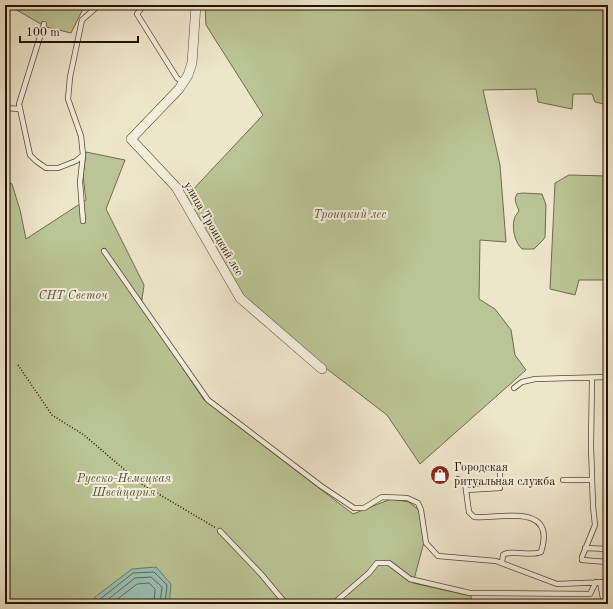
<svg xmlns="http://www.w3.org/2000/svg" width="613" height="609" font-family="'Old Standard TT',serif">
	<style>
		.green { fill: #bac496; stroke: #706b4b }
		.water { fill: #9ac0b2; stroke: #6c7a6b }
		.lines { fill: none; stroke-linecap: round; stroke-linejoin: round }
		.shore { stroke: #606959; stroke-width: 1 }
		.service-casing { stroke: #584733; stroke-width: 6 }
		.minor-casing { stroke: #584733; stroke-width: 10 }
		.path { stroke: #261200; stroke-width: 1.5; stroke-dasharray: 1 2; stroke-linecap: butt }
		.service { stroke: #f4efdd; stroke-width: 4.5 }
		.minor { stroke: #f4efdd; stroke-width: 9 }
		.labels { text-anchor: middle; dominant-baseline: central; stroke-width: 4; stroke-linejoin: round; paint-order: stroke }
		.park-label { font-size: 12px; font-style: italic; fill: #5a5034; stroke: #f4efdd }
		.street-label { font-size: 12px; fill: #261200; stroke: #f4efdd }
		.poi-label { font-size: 12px; fill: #261200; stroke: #f4efdd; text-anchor: start }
	</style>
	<rect width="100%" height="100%" fill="#eee6cb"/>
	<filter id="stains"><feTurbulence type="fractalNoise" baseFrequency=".005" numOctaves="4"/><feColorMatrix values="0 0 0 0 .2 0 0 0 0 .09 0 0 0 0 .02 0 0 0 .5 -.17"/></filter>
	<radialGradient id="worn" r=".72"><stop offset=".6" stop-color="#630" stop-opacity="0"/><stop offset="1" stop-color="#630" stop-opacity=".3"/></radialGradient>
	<!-- green -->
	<path class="green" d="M8,5H85L71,33L46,27Z
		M205,5H608V105L595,102L592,94H573L572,109L538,102L536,89L483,90L500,165L506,242L480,240L479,299L495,309L511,330L515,355L526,370L420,464L387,415L327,369L244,298L186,197L263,115L206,25Z
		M86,152L125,160L106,209L144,285L141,306L204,400L353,514L391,499L409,502L419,510L424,542L413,583L471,596L472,604H5V180L12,184L20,210L26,239L86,200L83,176Z
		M569,175L608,176V280H579L575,295L550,289L555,183Z
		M522,193L542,194L546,205L545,237L543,240L534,249H522C515,242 512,230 514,220C514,217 517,214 519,211C517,205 513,200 517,194Z"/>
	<!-- water -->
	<path class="water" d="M156,567L171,584L169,604H91L95,597L132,569Z"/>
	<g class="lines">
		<!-- shore -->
		<path class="shore" d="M96,604L99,600L133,573L154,572L167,585L165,604
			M102,604L135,578L151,577L162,587L160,604
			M111,604L137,584L149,583L155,589L154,604"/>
		<defs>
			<path id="service" d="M144,5L137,14L177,78L183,83
				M44,24L19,104L30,155L36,161L46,168H58L76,161L83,155L81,136L68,99L70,77L82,20L99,5
				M5,108L20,109
				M83,221L80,182L83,155
				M104,251L208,400L321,486L354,508H364L382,497L407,498L418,503L421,510L426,543L438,556L496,561L557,584L608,582
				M592,378L591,446L593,506L595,525L582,557V560L608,562
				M514,388L522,382L535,379L608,377
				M458,479L465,483L469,512L474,517C501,519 557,502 541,552C530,557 510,549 503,555L502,563
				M563,480H592
				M466,490L500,488V472
				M220,531L261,574L286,604
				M585,548L608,549
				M600,582L604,604
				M333,604L369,573L377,563H389L410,579L470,593L590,594L596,582"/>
			<path id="minor" d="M196,5L192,63L188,75L179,89L131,139L176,187L240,298L322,369"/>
		</defs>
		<!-- service casing -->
		<use href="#service" class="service-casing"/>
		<!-- minor casing -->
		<use href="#minor" class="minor-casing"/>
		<!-- path -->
		<path class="path" d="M18,365L52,415L84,435L140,483L216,528"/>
		<!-- service -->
		<use href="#service" class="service"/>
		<!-- minor -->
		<use href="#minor" class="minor"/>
	</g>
	<!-- icons -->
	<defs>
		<symbol id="shop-disc" viewBox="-11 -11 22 22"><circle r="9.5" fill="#8f2418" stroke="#f4efdd"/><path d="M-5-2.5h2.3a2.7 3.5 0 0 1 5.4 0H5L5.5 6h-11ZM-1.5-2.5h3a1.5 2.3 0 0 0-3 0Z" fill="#fff"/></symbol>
	</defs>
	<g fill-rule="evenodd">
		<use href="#shop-disc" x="429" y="464" width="22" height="22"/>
	</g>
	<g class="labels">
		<!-- park labels -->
		<g class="park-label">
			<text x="350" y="215">Троицкий лес</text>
			<text x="73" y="296">СНТ Светоч</text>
			<text x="124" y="479">Русско-Немецкая<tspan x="124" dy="14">Швейцария</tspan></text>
		</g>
		<!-- street labels -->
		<g class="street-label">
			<text transform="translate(213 229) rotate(60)">улица Троицкий лес</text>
		</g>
		<!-- poi labels -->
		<g class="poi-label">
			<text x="454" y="468">Городская<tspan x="454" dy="14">ритуальная служба</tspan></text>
		</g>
	</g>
	<!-- margin -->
	<rect width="613" height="609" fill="none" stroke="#eee6cb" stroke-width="20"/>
	<rect x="6" y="6" width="601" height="597" fill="none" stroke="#261200" stroke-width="2"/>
	<rect x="10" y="10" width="593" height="589" fill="none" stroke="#261200"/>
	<!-- scale -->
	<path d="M20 36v6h118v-6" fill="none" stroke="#261200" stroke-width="2"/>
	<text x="26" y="36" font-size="12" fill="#261200" stroke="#f4efdd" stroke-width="3" paint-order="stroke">100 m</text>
	<rect width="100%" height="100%" filter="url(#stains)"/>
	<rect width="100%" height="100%" fill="url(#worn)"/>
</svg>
